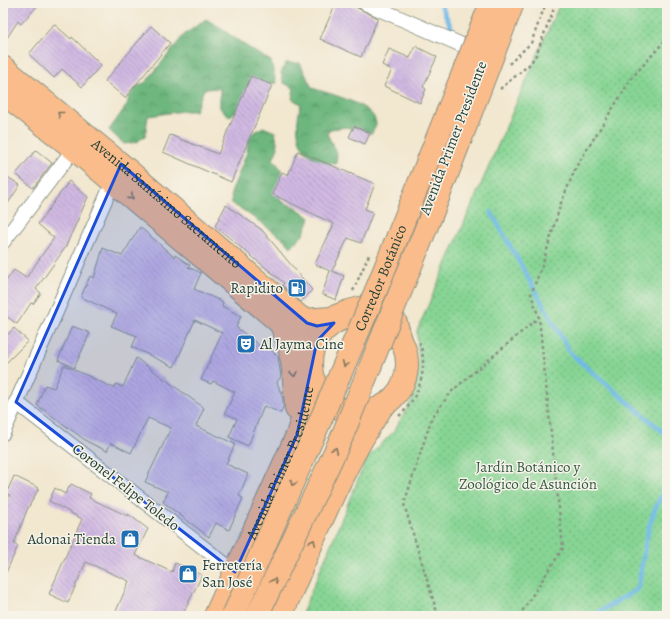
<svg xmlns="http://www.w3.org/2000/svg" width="670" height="619" font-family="Alegreya,serif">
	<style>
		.forest { fill: url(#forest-crowns); stroke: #467a59 }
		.park { fill: url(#park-dots); stroke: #538964 }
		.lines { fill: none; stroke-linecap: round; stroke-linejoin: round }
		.stream { stroke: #6fbae8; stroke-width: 4.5 }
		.building { fill: url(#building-back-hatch) }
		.street-casing { stroke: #889282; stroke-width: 16 }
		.primary-casing { stroke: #889282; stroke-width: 24 }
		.highway-casing { stroke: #889282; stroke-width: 24 }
		.path { stroke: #889282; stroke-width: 2.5; stroke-dasharray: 3 3; stroke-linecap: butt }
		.street { stroke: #fff; stroke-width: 14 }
		.primary { stroke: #fabc8b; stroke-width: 22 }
		.highway { stroke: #fabc8b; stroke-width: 22 }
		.highway-bridge-casing { stroke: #889282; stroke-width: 24; stroke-linecap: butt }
		.highway-bridge { stroke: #fabc8b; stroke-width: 22 }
		.oneway { stroke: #82765b }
		.marked { fill: #1d4ed8; fill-opacity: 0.2; stroke: #1d4ed8; stroke-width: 3; stroke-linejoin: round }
		.labels { text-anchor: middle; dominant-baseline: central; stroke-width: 3; stroke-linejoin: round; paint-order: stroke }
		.street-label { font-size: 15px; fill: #1f3d34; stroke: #f7f3e8 }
		.poi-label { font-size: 15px; fill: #1f3d34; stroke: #f7f3e8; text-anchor: end }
		.park-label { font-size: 15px; fill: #345b47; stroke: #f7f3e8 }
	</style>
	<defs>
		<pattern id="forest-crowns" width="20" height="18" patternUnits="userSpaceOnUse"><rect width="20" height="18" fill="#6db67e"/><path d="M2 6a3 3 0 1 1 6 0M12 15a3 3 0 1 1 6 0" fill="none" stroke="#599568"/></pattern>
		<pattern id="park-dots" width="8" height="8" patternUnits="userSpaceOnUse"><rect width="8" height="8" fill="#87d594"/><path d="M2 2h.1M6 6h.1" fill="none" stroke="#6eae7a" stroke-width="1.8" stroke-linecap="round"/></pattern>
		<pattern id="building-back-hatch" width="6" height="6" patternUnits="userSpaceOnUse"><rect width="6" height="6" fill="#d1b9e3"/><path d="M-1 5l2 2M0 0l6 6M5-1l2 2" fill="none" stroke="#a998b9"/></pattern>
	</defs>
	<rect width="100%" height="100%" fill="#f7f3e8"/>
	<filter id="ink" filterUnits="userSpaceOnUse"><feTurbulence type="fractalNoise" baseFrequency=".025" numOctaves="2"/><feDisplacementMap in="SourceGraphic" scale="8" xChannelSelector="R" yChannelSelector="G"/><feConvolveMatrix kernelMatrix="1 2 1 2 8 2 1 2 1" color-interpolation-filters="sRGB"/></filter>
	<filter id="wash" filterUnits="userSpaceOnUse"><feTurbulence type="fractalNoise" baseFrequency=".012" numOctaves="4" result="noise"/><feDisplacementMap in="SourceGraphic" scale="16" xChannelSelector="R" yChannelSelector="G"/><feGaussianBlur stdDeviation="0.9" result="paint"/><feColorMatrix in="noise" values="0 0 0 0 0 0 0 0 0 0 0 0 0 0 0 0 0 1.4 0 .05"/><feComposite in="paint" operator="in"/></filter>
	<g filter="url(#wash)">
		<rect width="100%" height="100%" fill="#f2e7cf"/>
		<!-- forest -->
		<path class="forest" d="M206,19C229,33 248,49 271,61L276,83L249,85L238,109L230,117L220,108V88L204,89L195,111H183L148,116L145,136L137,142L124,144L109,130L127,105L129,96L138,86L146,82L184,35Z
			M286,63H300L312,88C326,93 376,104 376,124C376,126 373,130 372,133L364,135L347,127L330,129L327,134L337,153L336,164C330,163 322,162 317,160C295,149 295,125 301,104L292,99L294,88L284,83L281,73Z
			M263,127L275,132L278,148L273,159C290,178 280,179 280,201L297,208L310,218L303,235L291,247L285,240L243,210L232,204L231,193L246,155L250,135Z"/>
		<!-- park -->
		<path class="park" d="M560,3H667V616H301L367,458L394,431L412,400L419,371L417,331Z"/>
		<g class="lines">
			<!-- stream -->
			<path class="stream" d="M440,3L453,31
				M491,212L571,354L667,435
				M592,616L638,589C644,556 646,515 667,488"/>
		</g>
		<g id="blocks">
			<!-- building -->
			<path class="building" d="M3,3H40L21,24L18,21L3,44Z
				M336,3H347L378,18L361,57L320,39Z
				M54,24L71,39L72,37L101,65L82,87L62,69L54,78L29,54Z
				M151,26L170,43L125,98L105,81Z
				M415,46L437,57L423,87L426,89L420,103L384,86L392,70L382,65L389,49L410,58Z
				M251,76L272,85L231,182L163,152L170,135L218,154Z
				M354,126L370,133L365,144L349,137Z
				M36,150L52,163L33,188L16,174Z
				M298,151L375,184L365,209L373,212L361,243L348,238L332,271L344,276L336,300L322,294L330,271L315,264L334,224L272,194L282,172L288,175Z
				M3,174L20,185L3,211Z
				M69,181L88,197L65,248L36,289L41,293L33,304L31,303L17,324L3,314V285L14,270L26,278L54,238L38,224Z
				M226,205L262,230L312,290L301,302L282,285L284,283L215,226Z
				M140,227L174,257L175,255L190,265L188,267L201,273L194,289L223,302L222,306L241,316L236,327L263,348L266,345L278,357L281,377L277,382L283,399V407L281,413L264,406L248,446L229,437L237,419L225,413L235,392L213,381L211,384L201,380L222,333L195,320L174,367L132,347L137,336L111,326L117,314L81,297L90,276L94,278L103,248L122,256Z
				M72,326L90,333L74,368L58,360Z
				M14,328L28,341L3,366V339Z
				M136,358L204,408L196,426L235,444L226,464L248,474L239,496L243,498L229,530L216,523L209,537L163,502L168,492L145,482L171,428L148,418L131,453L111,443L107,451L88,442L37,405L45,385L54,388L64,365L114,388L116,384L123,387Z
				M14,476L39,488L27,510L14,544L18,546L3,579V513L10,495L6,494Z
				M71,484L91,494L89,498L128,516V514L148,529L135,555L172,572L175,563L202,575L182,616H114L129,581L86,562L68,603L49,594L82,519L49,501L55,488L65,494Z"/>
		</g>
	</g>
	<g filter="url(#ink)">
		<use href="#blocks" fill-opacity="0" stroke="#889282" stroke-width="1"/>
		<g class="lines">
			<defs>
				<path id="street" d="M365,3L478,52
					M3,242L79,142
					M16,402L235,572
					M3,433L116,175"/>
				<g id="primary">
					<path id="s1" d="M3,67L121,164L307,323L313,326L321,325"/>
					<path d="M3,93L74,149L280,323L301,345L311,367"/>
				</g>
				<g id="highway">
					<path d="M389,301L387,305L396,323L401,340"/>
					<circle cx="359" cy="364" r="48"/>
					<path d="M304,320L331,318L349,311L379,303L381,298"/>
					<path d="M280,323C294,350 294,380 296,409"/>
					<path id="s2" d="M215,616L297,435L303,416L311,373"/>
					<path d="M281,616C312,545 339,471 382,407"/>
				</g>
			</defs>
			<!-- street casing -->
			<use href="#street" class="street-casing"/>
			<!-- primary casing -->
			<use href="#primary" class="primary-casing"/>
			<!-- highway casing -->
			<use href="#highway" class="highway-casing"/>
			<!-- path -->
			<path class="path" d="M509,64L531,43L546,3
				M500,89L530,64L536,55L556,3
				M353,291L369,255
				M400,404C412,388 419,371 415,351
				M399,416C420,398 429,366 419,341
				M438,616L404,504L432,417L453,390L538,318
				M519,616L563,548L539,318L531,294L542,266L561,203L576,167L631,79L667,38"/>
			<!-- street -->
			<use href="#street" class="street"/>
			<!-- primary -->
			<use href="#primary" class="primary"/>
			<!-- highway -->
			<use href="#highway" class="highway"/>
			<defs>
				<g id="highway-bridge">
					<path id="s3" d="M233,616L321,419L377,288L491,3"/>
					<path d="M257,616L341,439L433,211L513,3"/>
				</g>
			</defs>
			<!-- highway-bridge casing -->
			<use href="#highway-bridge" class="highway-bridge-casing"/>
			<!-- highway-bridge -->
			<use href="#highway-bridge" class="highway-bridge"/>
		</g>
		<!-- one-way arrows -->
		<defs><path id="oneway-chevron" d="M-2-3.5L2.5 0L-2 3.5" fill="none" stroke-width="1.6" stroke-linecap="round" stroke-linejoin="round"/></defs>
		<g class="oneway">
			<use href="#oneway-chevron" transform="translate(60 114) rotate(-141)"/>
			<use href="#oneway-chevron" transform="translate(131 197) rotate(40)"/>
			<use href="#oneway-chevron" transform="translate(345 364) rotate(113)"/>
			<use href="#oneway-chevron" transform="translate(294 374) rotate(83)"/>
			<use href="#oneway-chevron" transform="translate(335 450) rotate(-65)"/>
			<use href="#oneway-chevron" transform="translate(293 483) rotate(114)"/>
			<use href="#oneway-chevron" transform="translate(313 542) rotate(-66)"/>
			<use href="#oneway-chevron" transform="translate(274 581) rotate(-65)"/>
		</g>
	</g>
	<!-- marked area -->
	<path class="marked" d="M121,164L307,323L317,326L334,323L317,341L297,435L235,572L16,402Z"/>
	<!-- icons -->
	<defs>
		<symbol id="fuel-square" viewBox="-11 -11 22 22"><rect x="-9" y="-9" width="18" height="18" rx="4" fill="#1f6fb2" stroke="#f7f3e8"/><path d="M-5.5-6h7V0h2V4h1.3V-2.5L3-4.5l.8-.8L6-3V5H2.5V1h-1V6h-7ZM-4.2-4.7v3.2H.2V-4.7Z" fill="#fff"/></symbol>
		<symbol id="theatre-square" viewBox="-11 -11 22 22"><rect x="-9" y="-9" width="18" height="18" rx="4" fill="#1f6fb2" stroke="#f7f3e8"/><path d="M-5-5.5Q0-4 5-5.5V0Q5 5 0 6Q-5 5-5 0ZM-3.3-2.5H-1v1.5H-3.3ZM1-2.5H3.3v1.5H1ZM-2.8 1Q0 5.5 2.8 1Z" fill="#fff"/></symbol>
		<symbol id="shop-square" viewBox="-11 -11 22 22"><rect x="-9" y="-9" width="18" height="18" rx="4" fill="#1f6fb2" stroke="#f7f3e8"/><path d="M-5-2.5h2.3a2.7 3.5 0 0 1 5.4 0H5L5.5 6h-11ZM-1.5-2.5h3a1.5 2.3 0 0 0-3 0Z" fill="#fff"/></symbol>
	</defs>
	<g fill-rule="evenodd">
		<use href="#fuel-square" x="286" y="277" width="22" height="22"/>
		<use href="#theatre-square" x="235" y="333" width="22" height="22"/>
		<use href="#shop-square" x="119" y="528" width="22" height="22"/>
		<use href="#shop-square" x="177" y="563" width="22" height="22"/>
	</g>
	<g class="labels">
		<!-- street labels -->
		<g class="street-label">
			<text transform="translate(453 138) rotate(-69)">Avenida Primer Presidente</text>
			<text stroke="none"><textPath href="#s1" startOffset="213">Avenida Santísimo Sacramento</textPath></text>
			<text stroke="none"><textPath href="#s3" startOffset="369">Corredor Botánico</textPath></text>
			<text stroke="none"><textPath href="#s2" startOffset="167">Avenida Primer Presidente</textPath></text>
			<text transform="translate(126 487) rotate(38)">Coronel Felipe Toledo</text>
		</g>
		<!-- poi labels -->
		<g class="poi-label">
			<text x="283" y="288">Rapidito</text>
			<text x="260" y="344" text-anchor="start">Al Jayma Cine</text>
			<text x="116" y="539">Adonai Tienda</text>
			<text x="202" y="565" text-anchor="start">Ferretería<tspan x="202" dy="17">San José</tspan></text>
		</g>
		<!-- park labels -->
		<g class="park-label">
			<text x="528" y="467">Jardín Botánico y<tspan x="528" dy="17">Zoológico de Asunción</tspan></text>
		</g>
	</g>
	<!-- margin -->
	<rect width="670" height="619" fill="none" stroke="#f7f3e8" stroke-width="16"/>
</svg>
